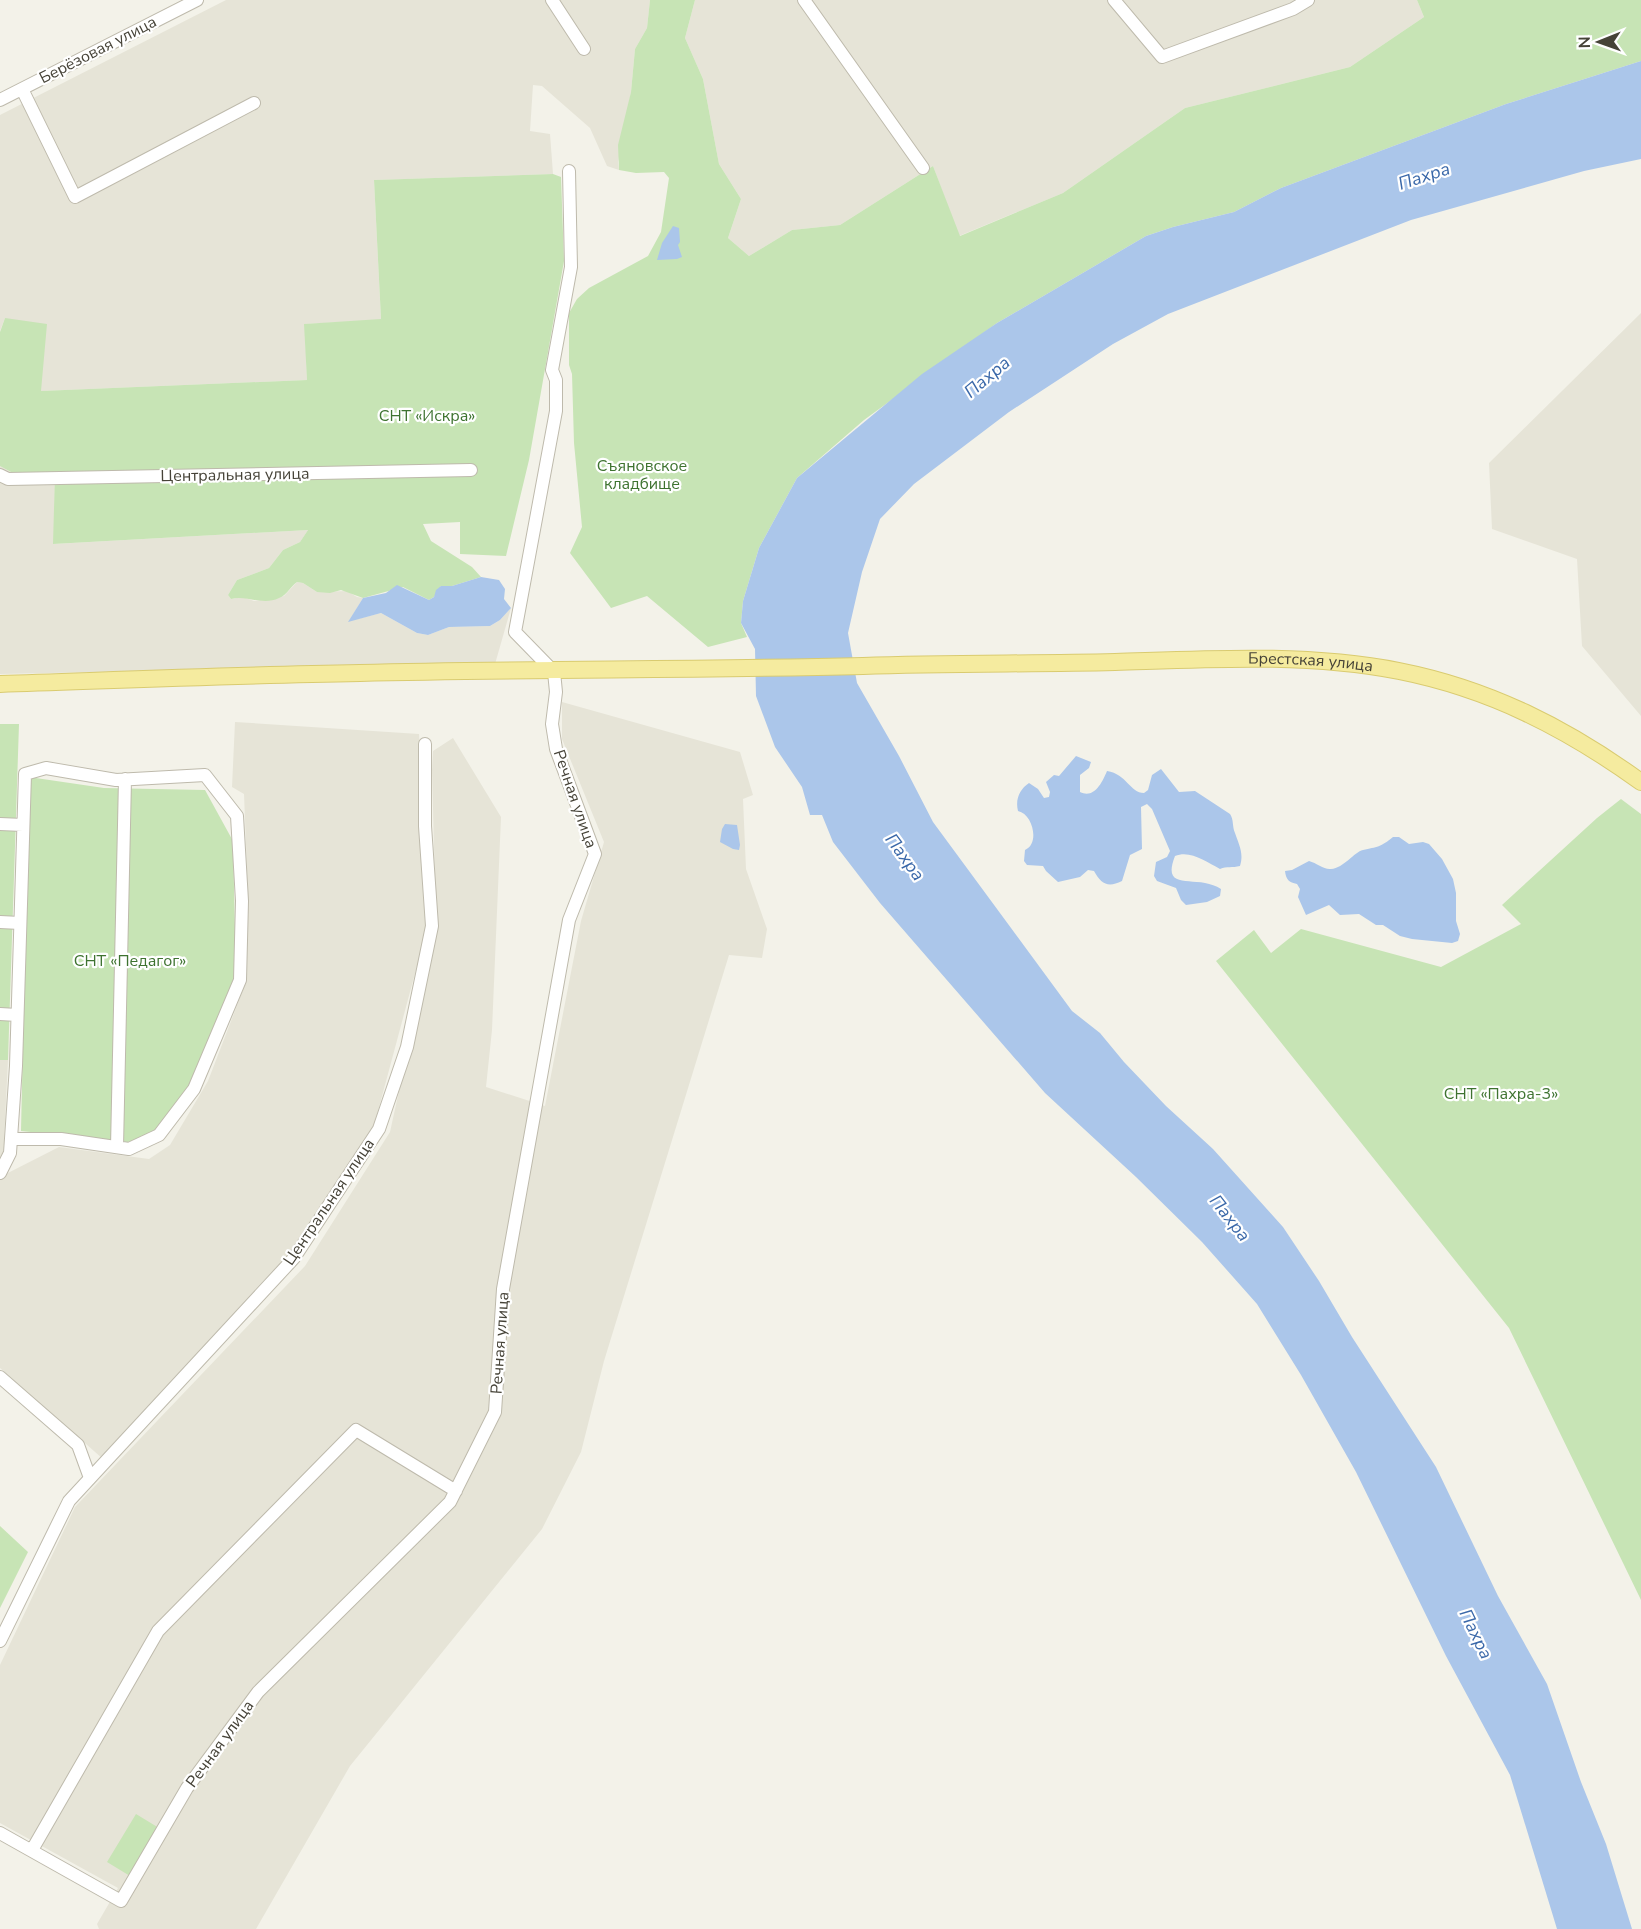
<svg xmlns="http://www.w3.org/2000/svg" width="1641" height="1929" font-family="'Nunito Sans',sans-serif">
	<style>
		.residential { fill: #e6e4d7 }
		.green { fill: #c7e4b5 }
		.water { fill: #abc6ea }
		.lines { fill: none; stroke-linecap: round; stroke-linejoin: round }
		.minor-casing { stroke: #bebaac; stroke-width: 14 }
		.major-casing { stroke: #d9cb70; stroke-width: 18 }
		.minor { stroke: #fff; stroke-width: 12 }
		.major { stroke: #f5eb9f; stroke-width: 16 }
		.labels { text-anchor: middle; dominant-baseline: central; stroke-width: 4.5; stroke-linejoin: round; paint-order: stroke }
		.street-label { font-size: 16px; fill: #464338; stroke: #fff }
		.park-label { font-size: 16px; fill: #3e7330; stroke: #fff }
		.water-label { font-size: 18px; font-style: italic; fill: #3a68a9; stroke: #fff }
	</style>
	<rect width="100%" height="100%" fill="#f3f2e9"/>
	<!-- residential -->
	<path class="residential" d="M226,0H650L647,28L635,49L631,92L618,162L619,170L607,166L590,128L542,86L533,85L530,131L550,134L553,174L374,180L381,320L305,324L307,380L41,391L5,318L0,331V115Z
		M695,0H1417L1424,17L1350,67L1185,108L1063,193L959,236L933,166L840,225L792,230L749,256L728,238L741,199L719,164L703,79L685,38Z
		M1641,313V716L1582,646L1577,559L1492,529L1489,463Z
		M0,466L11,472L55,473L54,544L308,530L300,542L283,550L269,568L237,580L228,595L231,599L243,597L254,601L284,596L297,582L303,583L317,592L347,591L357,597L363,598L349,621L381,613L417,633L428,635L449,627L490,626L500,620L511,608L495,664L0,674Z
		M562,702L740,752L753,795L743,799L746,869L767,929L762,958L729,955L604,1361L581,1452L542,1529L350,1766L256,1929H99L97,1924L118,1888L0,1823V1665L75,1507L305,1266L390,1132L436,923L432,770L433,751L453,738L501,817L492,1030L486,1087L545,1106L581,921L604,842L562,739Z
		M235,722L419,734L428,925L374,1126L291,1254L103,1459L0,1368V1177L59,1147L149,1159L170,1145L208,1081L246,982L248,895L244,794L232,787Z
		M0,1060H8L3,1162L0,1164Z"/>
	<!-- green -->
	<path class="green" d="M650,0H695L685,38L703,79L719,164L741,199L728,238L749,256L792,230L840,225L933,166L960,236L1063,193L1185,108L1350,67L1424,17L1417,0H1641V61L1506,104L1281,188L1234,212L1173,227L1146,236L997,323L864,420L797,478L759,548L743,601L741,623L747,637L708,647L647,596L611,608L570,553L582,527L574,443L572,374L569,365V313L577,299L589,288L648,256L661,232L669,178L664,172L636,173L619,170L618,145L631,92L635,49L647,28Z
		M553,174L561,177L564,261L529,460L506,556L460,554V522L423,524L431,541L472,567L481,577L452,586H441L434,597L429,600L403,587L363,598L341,590L330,593L317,592L303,583L297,582C290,587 287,595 279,598C263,606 247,595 231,599L228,595L237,580L269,568L283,550L300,542L308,530L53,544L55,473L11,472L0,466V332L5,318L47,324L41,391L307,380L304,324L381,319L374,180Z
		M0,724H19L8,1060H0Z
		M29,777L104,788L205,790L233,841L236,980L192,1084L158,1131L128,1142L21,1131Z
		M1621,799L1641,814V1600L1509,1328L1216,961L1254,930L1271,953L1301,929L1441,967L1521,924L1502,905L1597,818Z
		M0,1526L28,1552L0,1608Z
		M136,1814L159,1828L130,1876L107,1862Z"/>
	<!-- water -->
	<path class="water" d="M1641,61V159L1584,171L1411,220L1168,314L1113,344L1009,412L914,484L880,519L862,572L848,633L857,683L899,756L933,822L1072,1011L1100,1033L1124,1062L1166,1106L1213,1149L1283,1227L1319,1281L1352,1337L1436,1467L1498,1596L1547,1684L1581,1782L1606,1844L1632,1929H1557L1510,1775L1446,1656L1356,1472L1301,1375L1257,1304L1202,1242L1136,1177L1045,1093L880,903L833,842L822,815H810L802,787L775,747L756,696L755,649L741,623L743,601L759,548L797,478L922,374L997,323L1146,236L1173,227L1234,212L1281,188L1506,104Z
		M673,226L679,228L680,242L678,245L682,257L677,259L657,260L662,243Z
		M481,577L499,580L505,589L504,599L511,608L500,620L490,626L449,627L428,635L417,633L381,613L348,622L363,598L386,593L397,585L429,600L434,597L436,590L441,586H452Z
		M1076,756L1091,762L1089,768L1080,775V792C1094,799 1102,783 1107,771C1127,774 1130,793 1144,793L1148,790L1152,775L1161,769L1179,792L1195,791L1230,814C1234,820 1232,826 1235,833C1239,845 1244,853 1240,866C1232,868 1227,866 1220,869C1206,862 1191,850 1175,856C1160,894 1198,873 1221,889L1220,896L1207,902L1186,905L1181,900L1176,888L1157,881L1154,876L1156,862L1167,857L1170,851L1152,809L1147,804L1141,807L1142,849L1130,855L1122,881C1108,888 1101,884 1094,871L1088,870L1080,877L1058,882L1046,871L1043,866L1027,865L1024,861L1025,850C1040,844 1033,814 1018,811C1015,799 1020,789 1029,783L1038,789L1044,798L1049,797L1050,792L1046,782L1054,775L1059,776Z
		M725,824L737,825L740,845L739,850L733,849L720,842L722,829Z
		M1393,837H1399L1409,844L1423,842L1429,844L1442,859L1453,879L1456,893V921L1460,934L1458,941L1452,943L1412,939L1400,936L1383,925H1376L1359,914L1340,915L1329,905L1306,915L1298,897L1300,889L1297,884C1289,882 1286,880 1285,871L1292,870L1309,861C1317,863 1324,870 1331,869C1344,868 1354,852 1363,850C1377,847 1381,847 1393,837Z"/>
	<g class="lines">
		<defs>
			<path id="minor" d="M552,0L584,49
				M804,0L923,168
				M1114,0L1162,57L1293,9L1308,0
				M22,89L75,197L254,103
				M0,100L197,0
				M0,475L8,479L471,470
				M0,824L23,825
				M0,922L20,923
				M0,1014L17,1015
				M117,1147L125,779
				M0,1173L10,1153L16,1066L25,774L46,768L116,780L205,775L237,816L242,901L240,980L194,1089L159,1135L129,1149L61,1139H11
				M0,1377L78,1445L90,1478
				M0,1641L69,1501L294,1258L379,1129L407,1047L432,926L425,826V744
				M0,1833L121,1901L187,1788L258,1692L450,1502L495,1412L503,1289L569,920L595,854L556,749L552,724L556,692L554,672L515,632L556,411V380L552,370L571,267L569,171
				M32,1850L158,1631L356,1430L456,1491"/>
			<g id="major">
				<path id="s1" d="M0,684C120,680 240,675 360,673C528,669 696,670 863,666C947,663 1031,664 1115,662C1209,659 1306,653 1399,671C1490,689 1566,728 1641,782"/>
			</g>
		</defs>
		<!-- minor casing -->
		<use href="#minor" class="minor-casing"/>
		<!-- major casing -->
		<use href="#major" class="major-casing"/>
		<!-- minor -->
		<use href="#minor" class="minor"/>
		<!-- major -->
		<use href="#major" class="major"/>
	</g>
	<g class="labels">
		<!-- street labels -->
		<g class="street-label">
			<text transform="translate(98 50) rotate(-27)">Берёзовая улица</text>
			<text transform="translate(235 475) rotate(-1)">Центральная улица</text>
			<text stroke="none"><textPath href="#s1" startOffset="1311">Брестская улица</textPath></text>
			<text transform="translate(575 799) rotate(71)">Речная улица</text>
			<text transform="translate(329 1202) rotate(-56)">Центральная улица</text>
			<text transform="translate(500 1343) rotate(-86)">Речная улица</text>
			<text transform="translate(220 1744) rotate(-54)">Речная улица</text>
		</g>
		<!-- park labels -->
		<g class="park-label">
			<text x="427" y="416">СНТ «Искра»</text>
			<text x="642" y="466">Съяновское<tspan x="642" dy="18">кладбище</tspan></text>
			<text x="130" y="961">СНТ «Педагог»</text>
			<text x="1501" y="1094">СНТ «Пахра-3»</text>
		</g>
		<!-- water labels -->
		<g class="water-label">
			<text transform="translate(1424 176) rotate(-18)">Пахра</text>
			<text transform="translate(987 377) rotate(-40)">Пахра</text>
			<text transform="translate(905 857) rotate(54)">Пахра</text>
			<text transform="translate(1230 1218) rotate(52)">Пахра</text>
			<text transform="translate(1476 1634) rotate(64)">Пахра</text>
		</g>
	</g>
	<!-- north arrow -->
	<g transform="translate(1599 42) rotate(269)" stroke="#ffffff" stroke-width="4.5" paint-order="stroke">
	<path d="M0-4.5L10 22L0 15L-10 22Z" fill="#464338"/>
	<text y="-9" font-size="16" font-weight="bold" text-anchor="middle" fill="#464338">N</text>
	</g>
</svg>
